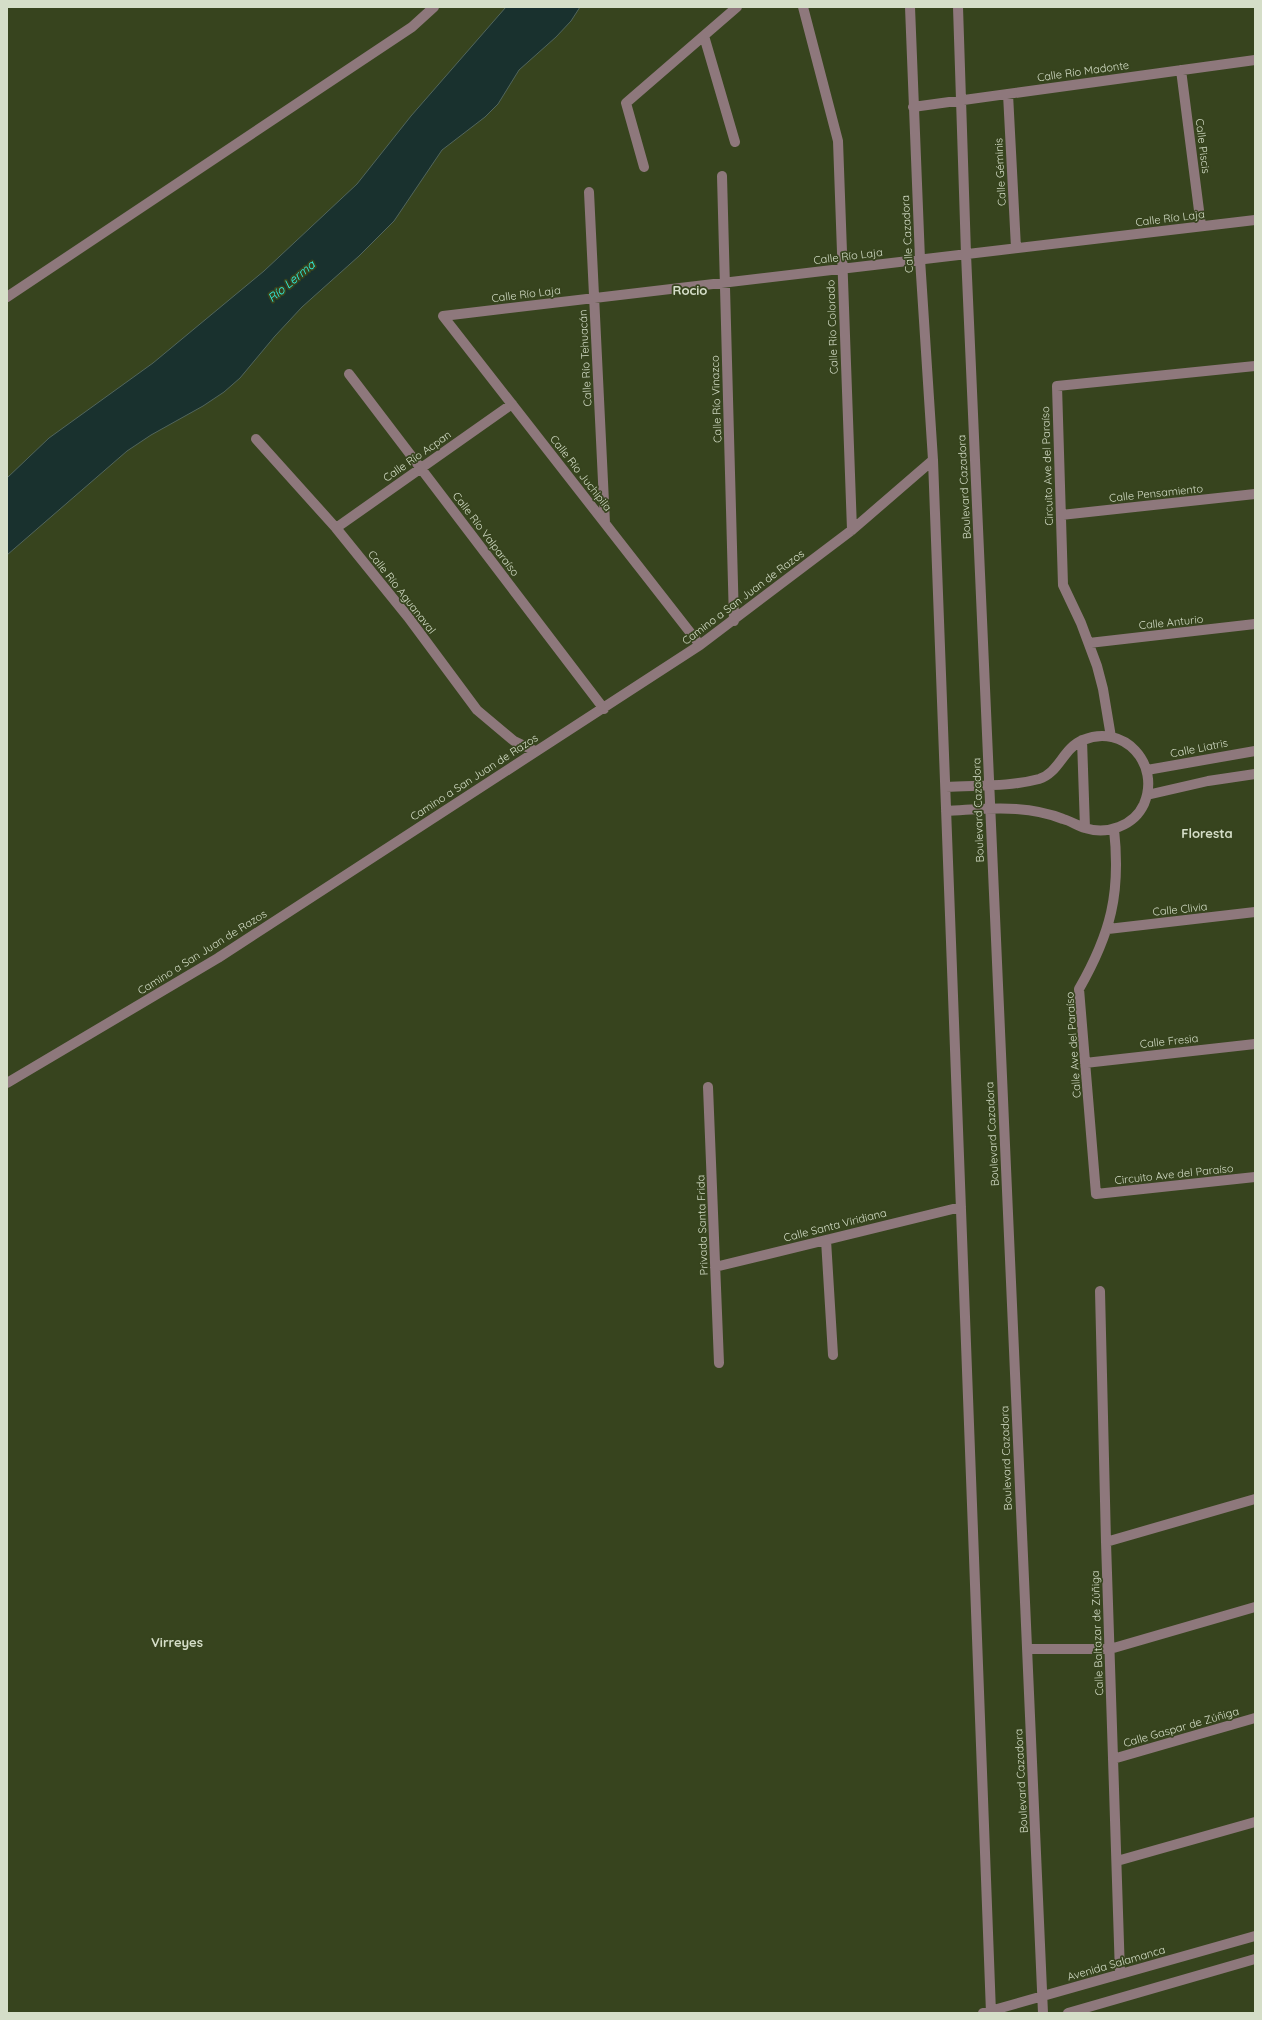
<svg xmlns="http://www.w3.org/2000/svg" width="1262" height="2020" font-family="Quicksand,sans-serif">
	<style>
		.water { fill: #19312e; stroke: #51655c }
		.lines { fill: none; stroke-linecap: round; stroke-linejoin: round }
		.minor { stroke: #8e787c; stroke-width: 10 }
		.labels { text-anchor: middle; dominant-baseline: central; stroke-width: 3.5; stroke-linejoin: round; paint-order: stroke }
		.street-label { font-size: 11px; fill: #d5dec8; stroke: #37441e }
		.water-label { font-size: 12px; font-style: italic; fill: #30f7e6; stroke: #37441e }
		.quarter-label { font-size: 13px; font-weight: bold; fill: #d5dec8; stroke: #37441e }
	</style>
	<rect width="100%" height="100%" fill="#37441e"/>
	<!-- water -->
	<path class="water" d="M506,7H580L571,21L556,37L519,70L498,104L485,117L442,150L394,221L359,256L302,307L275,336L240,378L224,392L203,406L151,435L127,451L7,555V478L49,438L153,363L264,271L357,184L411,116Z"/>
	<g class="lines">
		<!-- minor -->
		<path class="minor" d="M803,7L838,141L852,530
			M910,7L920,259L933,460L991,2013
			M958,7L966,254L1043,2013
			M704,36L735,142
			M1181,70L1201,226
			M1008,94L1016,248
			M913,107L1255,60
			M644,167L626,103L737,7
			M722,176L734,621
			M589,192L605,523
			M7,297L412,27L434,7
			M443,316L1255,220
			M443,316L700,645
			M349,374L604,709
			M256,439L336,528L408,617L477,710L514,741L535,751
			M1061,515L1255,494
			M336,528L512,404
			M1089,643L1255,624
			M1111,737L1103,689L1097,666L1081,623L1063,585L1057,386L1255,366
			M1082,740L1085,828
			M1147,770L1255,751
			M946,787C976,785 1009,787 1039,779C1059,773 1063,748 1083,740C1124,723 1161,764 1144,804C1134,826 1107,835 1085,828C1078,826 1071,821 1063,819C1048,813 1031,810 1016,809C993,807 969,810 946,811
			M1147,795L1208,781L1255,774
			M1114,829C1121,893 1111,933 1079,989L1096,1194L1255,1177
			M1108,929L1255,912
			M1085,1063L1255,1044
			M7,1083L218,958L700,645L852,530L933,460
			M708,1087L719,1363
			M826,1240L833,1355
			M715,1267L961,1207
			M1100,1291L1106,1542L1120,1974
			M1106,1542L1255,1499
			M1027,1649H1110L1255,1607
			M1113,1759L1255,1718
			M1117,1861L1255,1822
			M983,2013L1255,1936
			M1068,2013L1255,1959"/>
	</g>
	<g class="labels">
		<!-- street labels -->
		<g class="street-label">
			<text transform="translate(1083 71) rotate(-8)">Calle Río Madonte</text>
			<text transform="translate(1203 146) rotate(83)">Calle Piscis</text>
			<text transform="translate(1000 172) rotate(-93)">Calle Géminis</text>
			<text transform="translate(1170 218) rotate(-7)">Calle Río Laja</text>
			<text transform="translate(907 234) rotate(-93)">Calle Cazadora</text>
			<text transform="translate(848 256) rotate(-7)">Calle Río Laja</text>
			<text transform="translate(526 294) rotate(-7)">Calle Río Laja</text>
			<text transform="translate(832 327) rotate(-92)">Calle Río Colorado</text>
			<text transform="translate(585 358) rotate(-93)">Calle Río Tehuacán</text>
			<text transform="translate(716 399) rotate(-92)">Calle Río Vinazco</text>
			<text transform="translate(417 456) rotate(-35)">Calle Río Acpan</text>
			<text transform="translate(1047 466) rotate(-92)">Circuito Ave del Paraíso</text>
			<text transform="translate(581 473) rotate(52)">Calle Río Juchipila</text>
			<text transform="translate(964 487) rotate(-93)">Boulevard Cazadora</text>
			<text transform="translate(1156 493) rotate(-6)">Calle Pensamiento</text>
			<text transform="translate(486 534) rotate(53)">Calle Río Valparaíso</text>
			<text transform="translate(402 592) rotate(52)">Calle Río Aguanaval</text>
			<text transform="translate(743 597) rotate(-37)">Camino a San Juan de Razos</text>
			<text transform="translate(1171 622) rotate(-6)">Calle Anturio</text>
			<text transform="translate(1199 748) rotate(-11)">Calle Liatris</text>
			<text transform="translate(474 777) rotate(-33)">Camino a San Juan de Razos</text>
			<text transform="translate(978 810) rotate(-92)">Boulevard Cazadora</text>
			<text transform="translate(1180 909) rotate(-6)">Calle Clivia</text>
			<text transform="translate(202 952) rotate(-32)">Camino a San Juan de Razos</text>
			<text transform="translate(1169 1041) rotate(-6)">Calle Fresia</text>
			<text transform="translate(1073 1045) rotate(-94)">Calle Ave del Paraíso</text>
			<text transform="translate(992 1134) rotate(-93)">Boulevard Cazadora</text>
			<text transform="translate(1174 1174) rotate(-6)">Circuito Ave del Paraíso</text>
			<text transform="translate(702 1225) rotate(-92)">Privada Santa Frida</text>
			<text transform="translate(835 1225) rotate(-14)">Calle Santa Viridiana</text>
			<text transform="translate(1006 1458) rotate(-92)">Boulevard Cazadora</text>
			<text transform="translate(1097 1633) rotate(-92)">Calle Baltazar de Zúñiga</text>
			<text transform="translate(1181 1727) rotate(-16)">Calle Gaspar de Zúñiga</text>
			<text transform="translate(1021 1781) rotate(-93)">Boulevard Cazadora</text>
			<text transform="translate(1116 1963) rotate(-16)">Avenida Salamanca</text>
		</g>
		<!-- water labels -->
		<g class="water-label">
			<text transform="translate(291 281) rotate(-40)">Río Lerma</text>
		</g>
		<!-- quarter labels -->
		<g class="quarter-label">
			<text x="690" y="290">Rocio</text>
			<text x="1207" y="833">Floresta</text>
			<text x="177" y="1642">Virreyes</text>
		</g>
	</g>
	<!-- border -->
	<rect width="1262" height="2020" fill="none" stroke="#d5dec8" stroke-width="16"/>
</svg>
